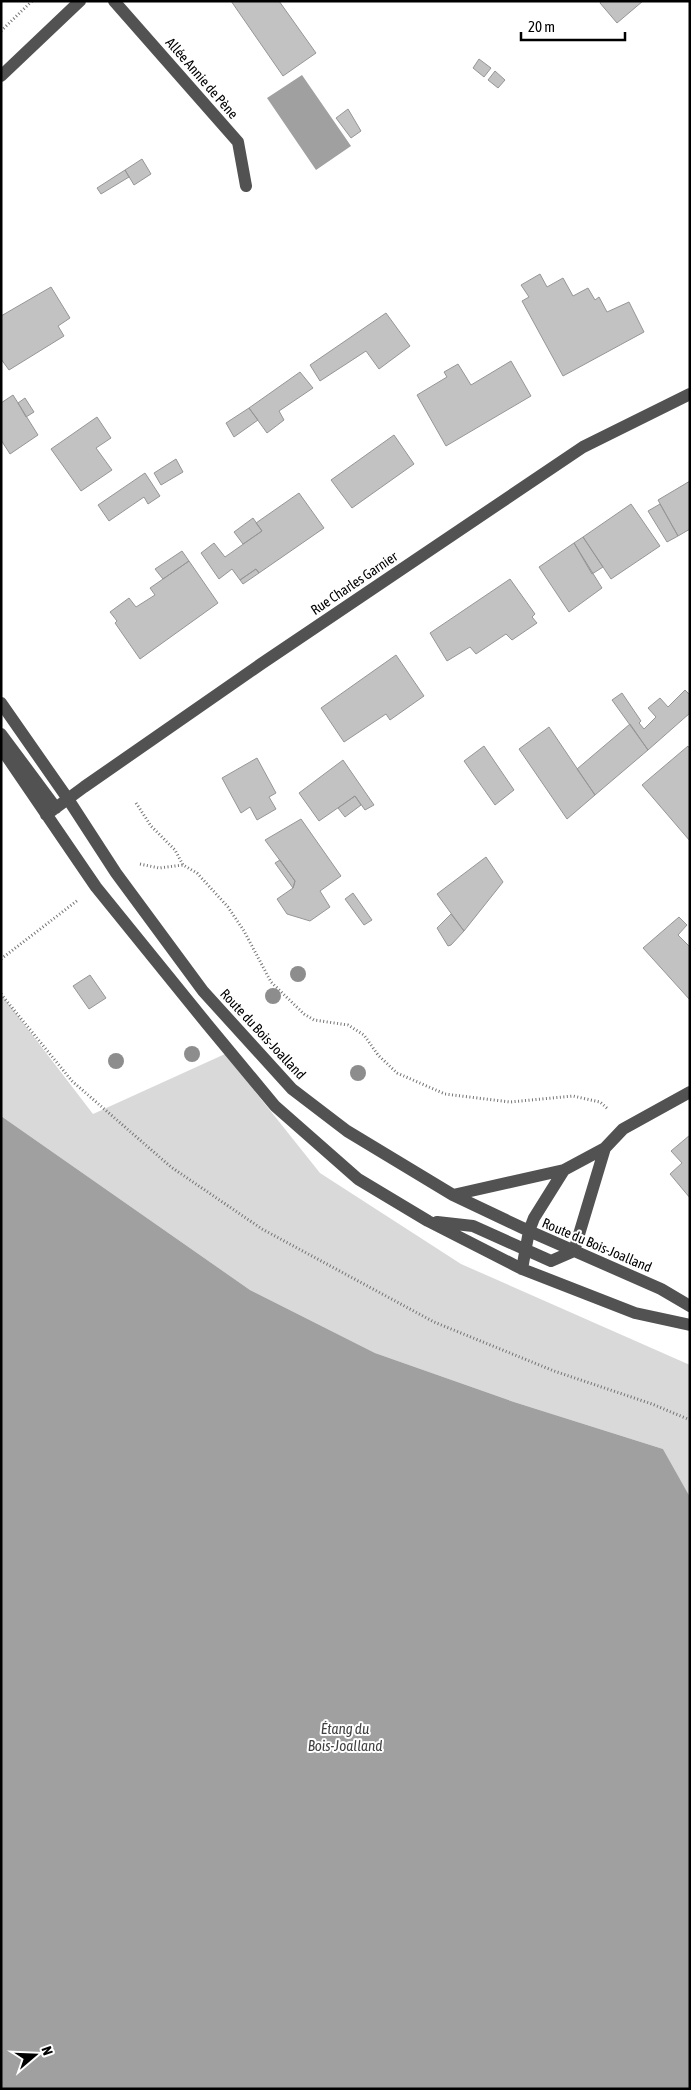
<svg xmlns="http://www.w3.org/2000/svg" width="691" height="2090" font-family="'Asap Condensed',sans-serif">
	<style>
		.green { fill: #d9d9d9 }
		.water { fill: #a0a0a0 }
		.building { fill: #c2c2c2; stroke: #969696 }
		.lines { fill: none; stroke-linecap: round; stroke-linejoin: round }
		.path { stroke: #747474; stroke-width: 3; stroke-dasharray: 1 2.5; stroke-linecap: butt }
		.minor { stroke: #525252; stroke-width: 12 }
		.tree { fill: #8d8d8d }
		.labels { text-anchor: middle; dominant-baseline: central; stroke-width: 4; stroke-linejoin: round; paint-order: stroke }
		.street-label { font-size: 14px; fill: #000; stroke: #fff }
		.water-label { font-size: 15px; font-style: italic; fill: #414141; stroke: #fff }
	</style>
	<rect width="100%" height="100%" fill="#fff"/>
	<!-- green -->
	<path class="green" d="M1,994L93,1114L225,1054L320,1173L461,1264L690,1365V1497L663,1449L514,1402L375,1353L250,1290L1,1116Z"/>
	<!-- water -->
	<path class="water" d="M302,75L351,146L316,170L267,98Z
		M1,1116L250,1290L375,1353L514,1402L663,1449L690,1497V2089H1Z"/>
	<!-- building -->
	<path class="building" d="M231,1H279L316,53L283,76Z
		M601,1H643L617,23L600,3Z
		M479,59L491,68L484,77L473,68Z
		M495,71L505,80L498,88L488,80Z
		M348,109L361,131L351,138L336,118Z
		M142,159L151,174L134,185L125,170Z
		M125,170L129,177L101,194L97,188Z
		M540,274L547,287L563,278L573,296L588,288L595,300L599,297L607,312L629,302L644,332L563,376L522,301L529,297L521,285Z
		M51,287L70,318L58,326L64,336L9,370L1,359V316Z
		M386,313L410,346L379,369L366,351L320,381L310,365Z
		M511,361L531,396L446,446L417,395L447,377L444,372L458,364L471,385Z
		M300,372L313,388L279,411L284,420L267,433L249,408Z
		M13,395L38,435L10,454L1,440V403Z
		M25,398L34,412L26,417L18,403Z
		M249,408L258,420L234,437L226,423Z
		M97,417L111,438L96,448L112,470L81,491L51,449Z
		M394,435L414,464L352,508L331,480Z
		M176,459L183,472L161,485L154,473Z
		M145,473L160,496L148,504L144,497L109,521L98,505Z
		M690,481V529L678,536L658,500Z
		M299,493L324,528L259,573L256,569L240,580L232,569L219,579L201,553L214,543L225,557L262,531L256,523Z
		M631,504L660,546L611,579L583,537Z
		M660,504L678,536L667,542L648,511Z
		M253,518L262,531L243,544L234,532Z
		M583,537L603,567L592,574L574,543Z
		M574,543L602,588L569,612L539,567Z
		M182,551L189,561L163,579L155,569Z
		M189,561L218,603L140,659L115,623L117,621L110,612L129,598L136,607L155,595L150,588Z
		M256,569L259,573L243,584L240,580Z
		M510,579L535,614L532,617L537,623L512,640L506,634L476,654L470,647L447,661L430,633Z
		M396,655L424,696L390,720L386,714L344,742L321,708Z
		M685,690L690,695V713L648,750L612,700L622,693L641,721L639,723L644,729L656,717L648,708L660,698L668,707Z
		M630,724L648,750L595,795L577,769Z
		M549,727L595,795L567,819L519,749Z
		M484,746L514,790L495,805L464,761Z
		M688,746L690,749V841L642,785Z
		M257,758L276,793L269,797L276,809L257,820L250,807L241,813L222,778Z
		M343,760L374,805L365,810L355,796L319,821L299,793Z
		M355,796L361,805L345,817L338,808Z
		M301,819L341,876L320,891L330,907L310,921L287,914L277,899L293,888L295,881L265,840Z
		M486,857L503,882L464,931L437,894Z
		M280,860L295,881L293,888L275,863Z
		M353,893L372,920L364,925L345,899Z
		M451,914L464,931L451,945L448,946L437,928Z
		M679,917L687,925L678,935L690,947V1000L643,948Z
		M90,975L106,998L89,1009L73,986Z
		M690,1135V1198L670,1174L682,1163L671,1151Z"/>
	<g class="lines">
		<!-- path -->
		<path class="path" d="M1,31L32,1
			M136,803L151,826L175,850L183,865L197,873L228,907L244,931L271,982L304,1014L314,1020L348,1025L364,1035L378,1055L397,1073L445,1094L510,1102L573,1096L600,1102L608,1109
			M140,864L159,868L183,865
			M1,959L78,900
			M1,994L72,1081L171,1167L262,1229L434,1322L554,1371L652,1404L690,1420"/>
		<!-- minor -->
		<path class="minor" d="M114,1L238,142L246,186
			M1,76L80,1
			M1,703L68,799L116,873L203,991L292,1089L347,1131L453,1195L529,1231L661,1289L690,1306
			M1,734L56,808
			M1,748L96,887L207,1024L275,1106L358,1179L428,1221L522,1269L635,1313L690,1325
			M46,815L84,787L261,664L583,447L690,394
			M453,1195L564,1170
			M437,1222L473,1226L551,1261L574,1251L605,1148
			M522,1269L529,1231L534,1218L564,1170L605,1148L623,1129L690,1092"/>
	</g>
	<!-- trees -->
	<g class="tree">
		<circle cx="298" cy="974" r="8"/>
		<circle cx="273" cy="996" r="8"/>
		<circle cx="192" cy="1054" r="8"/>
		<circle cx="116" cy="1061" r="8"/>
		<circle cx="358" cy="1073" r="8"/>
	</g>
	<g class="labels">
		<!-- street labels -->
		<g class="street-label">
			<text transform="translate(202 78) rotate(49)">Allée Annie de Pène</text>
			<text transform="translate(354 583) rotate(-34)">Rue Charles Garnier</text>
			<text transform="translate(263 1034) rotate(47)">Route du Bois-Joalland</text>
			<text transform="translate(597 1245) rotate(23)">Route du Bois-Joalland</text>
		</g>
		<!-- water labels -->
		<g class="water-label">
			<text x="345" y="1728">Étang du<tspan x="345" dy="17">Bois-Joalland</tspan></text>
		</g>
	</g>
	<!-- border -->
	<rect width="691" height="2090" fill="none" stroke="#000000" stroke-width="5"/>
	<!-- north arrow -->
	<g transform="translate(35 2055) rotate(71)" stroke="#ffffff" stroke-width="4" paint-order="stroke">
	<path d="M0-4L9 19L0 12L-9 19Z" fill="#000000"/>
	<text y="-8" font-size="14" font-weight="bold" text-anchor="middle" fill="#000000">N</text>
	</g>
	<!-- scale -->
	<path d="M521 32v8h104v-8" fill="none" stroke="#000000" stroke-width="2.5"/>
	<text x="528" y="32" font-size="15" fill="#000000" stroke="#ffffff" stroke-width="4" paint-order="stroke">20 m</text>
</svg>
